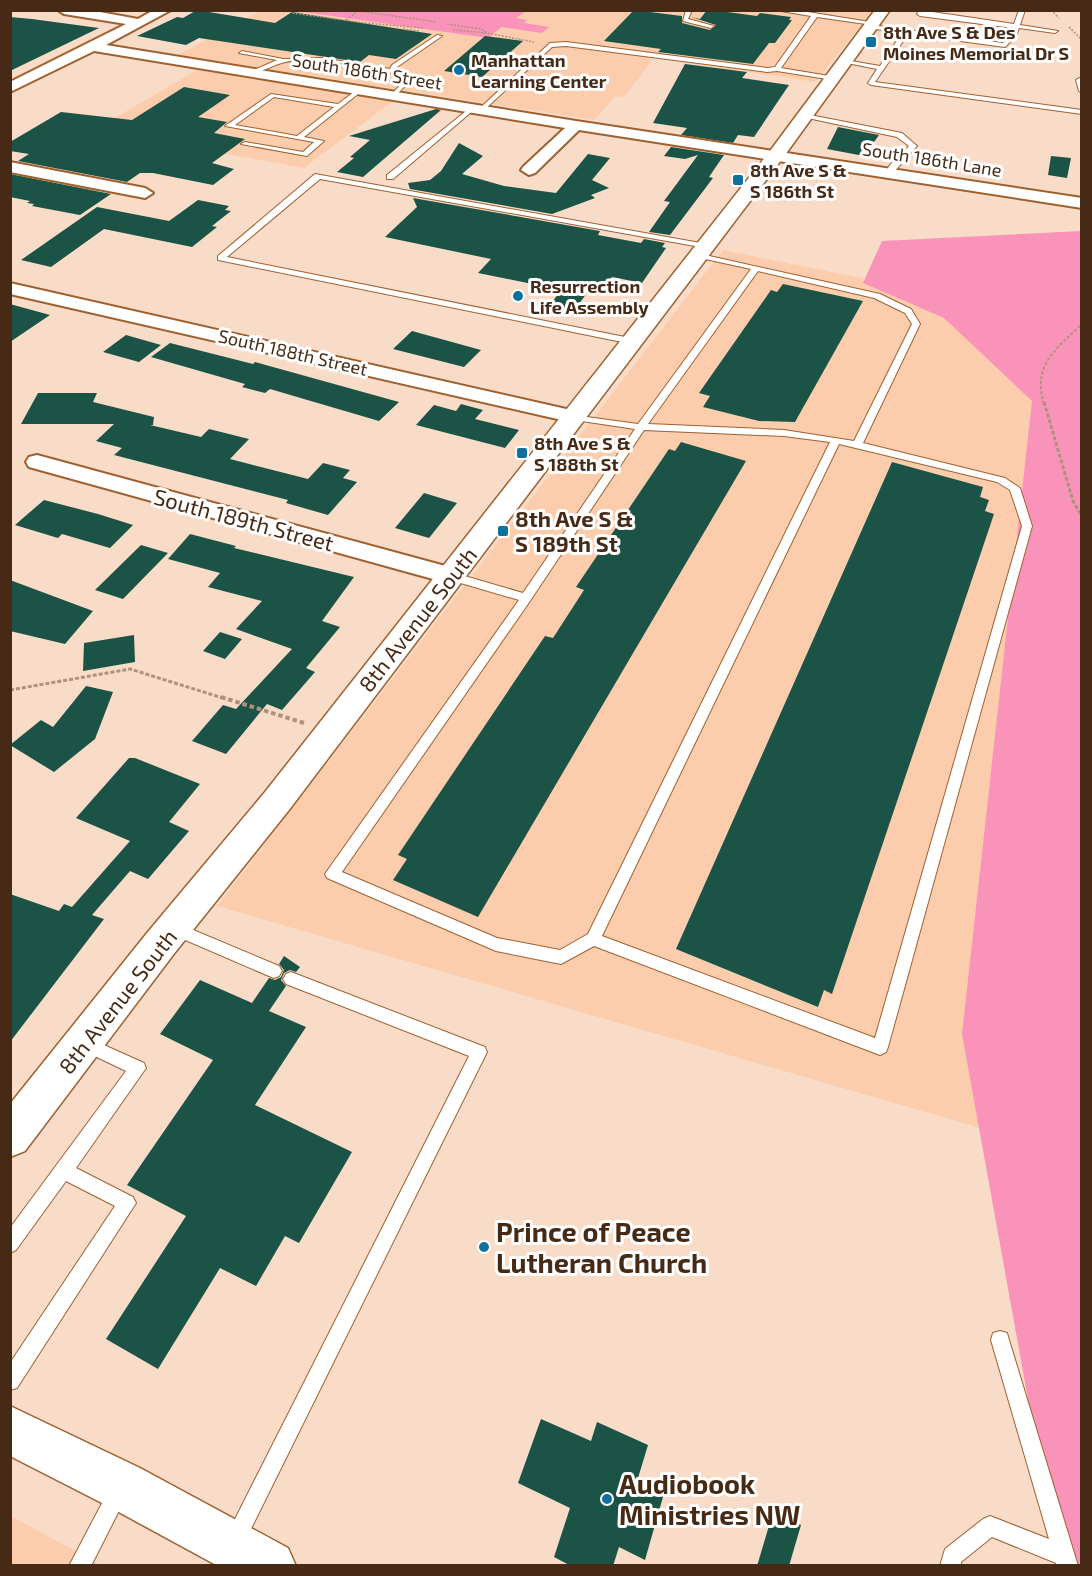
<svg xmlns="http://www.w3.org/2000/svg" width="1092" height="1576" font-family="'Exo 2',sans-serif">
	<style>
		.built { fill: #fbcdac }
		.green { fill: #fa93ba }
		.building { fill: #1b5347 }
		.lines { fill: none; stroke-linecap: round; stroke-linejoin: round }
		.lane-casing { stroke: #9f602f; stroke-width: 2 }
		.street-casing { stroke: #9f602f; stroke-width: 4 }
		.secondary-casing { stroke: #9f602f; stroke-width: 3 }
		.path-far3 { stroke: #af927e; stroke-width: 1.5; stroke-dasharray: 2 1.5; stroke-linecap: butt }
		.path-far2 { stroke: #af927e; stroke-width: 2; stroke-dasharray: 3 2; stroke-linecap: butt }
		.path-far1 { stroke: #af927e; stroke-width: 3; stroke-dasharray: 4 2; stroke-linecap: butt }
		.path { stroke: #af927e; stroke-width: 4; stroke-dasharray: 4.5 3; stroke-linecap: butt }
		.lane { fill: #fff; fill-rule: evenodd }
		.street { fill: #fff; fill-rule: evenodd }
		.secondary { fill: #fff; fill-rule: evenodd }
		.poi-dot { fill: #0d709e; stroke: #fff; stroke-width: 2 }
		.labels { text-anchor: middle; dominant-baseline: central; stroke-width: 6; stroke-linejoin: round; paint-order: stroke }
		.far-poi-label { font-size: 18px; font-weight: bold; fill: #462a16; stroke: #fff; text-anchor: start }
		.far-street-label { font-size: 18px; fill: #462a16; stroke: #fff }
		.poi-label { font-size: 22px; font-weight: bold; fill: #462a16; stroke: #fff; text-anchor: start }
		.street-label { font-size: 22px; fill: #462a16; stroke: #fff }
		.near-poi-label { font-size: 27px; font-weight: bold; fill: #462a16; stroke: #fff; text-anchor: start }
	</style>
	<rect width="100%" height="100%" fill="#f9dcc8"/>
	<!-- built -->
	<path class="built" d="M259,11H296L488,38L526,11H873L815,82L654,58L624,97L616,96L594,120L178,55Z
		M197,70L393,101L304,168L94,130Z
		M723,250L906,287L1048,389L1058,469L980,1128L217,906Z
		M11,1516L101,1565H11Z"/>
	<!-- green -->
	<path class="green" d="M296,11H526L516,18L527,20L524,23L549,27L542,33L502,27L488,38Z
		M1081,231V1565H1058L962,1034L1032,401L944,318L863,283L882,241Z"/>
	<!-- building -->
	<path class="building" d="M197,10L275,23L292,12L432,34L396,59L369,55L360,62L199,38L186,45L137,36L177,17L183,18Z
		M634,10L682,16V23L710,30L716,25L691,17L700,19L707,10H713L757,16L760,13L791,17L789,20H792L775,43H769L753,64L658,52L661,49L604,41Z
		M10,17L32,19L99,28L10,71Z
		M485,36L523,41L482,77L444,71Z
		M685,64L747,72L742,78L789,85L754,137L738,135L733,143L681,135L687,128L653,123Z
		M184,87L230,95L198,117L227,122L214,133L245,139L212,163L234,169L213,185L153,173H140L127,182L18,161L29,154L10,151V142L61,112L132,120Z
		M436,109L441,110L363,177L337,172L354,158L350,157L370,140L349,136Z
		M838,127L879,135L864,156L827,149Z
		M459,143L483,156L462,174L504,186L556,193L588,154L610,158L592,180L609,188L591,195L595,198L552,214L410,189L408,183L430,180L441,171Z
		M671,147L724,155L709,177L713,178L670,235L649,232L670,202L664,201L698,155L685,159L664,156Z
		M1051,156L1071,158L1067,178L1048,175Z
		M10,174L111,194L80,215L32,206L34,204L27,203L30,201L10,197Z
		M413,198L600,231L598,235L641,243L644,239L665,243L662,247L666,248L642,283L612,277L596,295L587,293L570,316L545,311L559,293L554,292L557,289L478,273L491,259L385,237L417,207Z
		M198,200L229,206L225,210L231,211L212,226L217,227L192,247L104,229L51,267L21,260L97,207L169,221Z
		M783,284L863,301L795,422L759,421L703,407L710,396L699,393L771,290L777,292Z
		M10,304L50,315L10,342Z
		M412,331L481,350L464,367L393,349Z
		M126,335L161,345L139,362L103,352Z
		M170,343L253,364L255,362L399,402L379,421L270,389L265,393L242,387L245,384L151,357Z
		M38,393H97L93,402L154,417L153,425H150L201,437L209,429L249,439L230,459L308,479L323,463L350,470L343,478L357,482L328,515L286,503L288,500L114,455L122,448L96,441L114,424H21Z
		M461,404L483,410L475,419L519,430L505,448L416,425L434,405L456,411Z
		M681,442L746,461L478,917L393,880L407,859L398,855L545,636L553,638L584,590L576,587L669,449L675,451Z
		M892,462L983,487L980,497L989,500L985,511L994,514L832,994L824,990L818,1007L676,949Z
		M424,493L457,503L429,538L395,528Z
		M44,500L98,514L133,525L110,548L62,534L58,538L15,525Z
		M190,534L236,546L234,548L354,577L322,621L340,627L306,668L315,672L282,710L267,704L226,754L192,741L223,705L236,709L292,649L236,629L262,601L208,587L220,573L168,559Z
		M141,545L168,553L123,599L95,590Z
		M10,580L93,611L65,644L10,631Z
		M220,632L242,639L225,659L203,651Z
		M134,635L135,662L83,671L84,643Z
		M86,686L113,692L95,739L54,772L10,745L41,720L53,727Z
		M129,758H135L200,784L169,822L189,831L148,879L130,871L92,915L104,919L10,1042V894L59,911L64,904L72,907L130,841L76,818Z
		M284,956L300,967L296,972L290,970L284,973L281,980L286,986L269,1011L306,1027L255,1105L352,1152L299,1243L285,1236L256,1286L220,1268L158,1369L106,1339L186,1216L127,1185L213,1060L160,1034L200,980L252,1003L269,978L275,980L281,977L284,970L279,964Z
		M541,1419L591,1441L597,1422L648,1445L638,1478L665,1490L645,1560L619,1547L613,1566H571L554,1557L570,1508L518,1483Z
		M774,1509L801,1525L789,1566H757Z"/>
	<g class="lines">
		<defs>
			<path id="lane" d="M686,10H692L688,19L714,26L711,28L683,21Z
				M775,10H795L876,23L873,25L817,17L781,68L835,77L833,80L777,71L767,72L566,46L552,47L484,110L479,109L550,43L566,42L767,68L775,67L811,16Z
				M919,10L1014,24L1019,10H1025L1020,25L1058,31L1055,33L1019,28L1016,36L1005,47L908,34L875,82L1082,110V114L871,85L868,83L877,69L842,62L845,60L880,66L902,33L869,28L871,25L1003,43L1011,35L1013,28L920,16L917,14Z
				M437,35L442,36L397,67L396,70L403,73L409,82L394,97L391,95L403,82L399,75L392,73C357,67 319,55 285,62C274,65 264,70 254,74L252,71L277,60L239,53L242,51L283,59L322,58L390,69L392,65Z
				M1079,78L1082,79V93L1079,91L1076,80Z
				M358,89L363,90L304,137L324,141L307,156L241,144L245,142L303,152L314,142L225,126L271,94L338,104ZM274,97L334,107L297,136L235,125Z
				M471,107L476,108L393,179H387V175Z
				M805,114L902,133L917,146L892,174H886L889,166L909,146L897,137L803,117Z
				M315,174L706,244L710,246L706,248L320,179L227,257L635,339V343L632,344L218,260V256Z
				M696,253L880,294L911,309L920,324L863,443L1005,478L1020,488L1032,526L888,1047L886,1052L880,1055L594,946L561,964L496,951L327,878L325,874L519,600L447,579V573L451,572L523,593L635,429L575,420L570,417L572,415L638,424L751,269L696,257ZM758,271L874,298L905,313L912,324L854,441L784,430L648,424ZM644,430L784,436L830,442L588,934L560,950L497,938L342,872L530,601ZM839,444L997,482L1010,490L1022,526L875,1038L602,936Z
				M174,922L279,966L282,971L279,976L274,978L269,976L169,933L167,928L169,923Z
				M291,972L485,1047L487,1052L243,1545L236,1548L229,1545L226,1538L229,1531L469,1056L286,984L283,979L286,974Z
				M86,1037L144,1063L146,1068L76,1168L133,1197L136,1203L17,1388L10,1390V1363L115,1206L66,1181L16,1250L10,1253V1228L126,1071L80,1049L78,1044L80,1039Z
				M1000,1331L1007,1333L1009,1340L1078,1566H1057L1056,1563L992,1537L961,1562V1566H940L945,1549L983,1519L990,1516L1049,1539L991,1340L993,1333Z
				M118,1483L125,1486L128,1493L91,1566H69L111,1486Z"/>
			<path id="street" d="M58,10H89L138,19L154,10H171L106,45L576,121L1082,198V208L579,130L535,173L529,175L521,170L523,167L565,128L94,51L10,92V82L126,24L64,14Z
				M10,162L145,188L153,193L145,198L10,172Z
				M10,283L575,411L582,413L585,417L582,421L575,423L10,294Z
				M37,455L460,570L463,576L460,582L451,584L29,467L26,462L29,457Z"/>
			<path id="secondary" d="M875,10H890L782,159L289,810L173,955L25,1151L10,1157V1104L147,933L265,792L770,151Z
				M10,1406L140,1468L288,1548L296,1566H218L104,1504L10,1456Z"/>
		</defs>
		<!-- lane casing -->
		<use href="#lane" class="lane-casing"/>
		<!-- street casing -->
		<use href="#street" class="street-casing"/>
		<!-- secondary casing -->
		<use href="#secondary" class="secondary-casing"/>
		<!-- path-far3 -->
		<path class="path-far3" d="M293,10L292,13L366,23
			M1051,10L1059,18
			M346,20L358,11L437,22
			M365,23L424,28
			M447,24L481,29L486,32
			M1069,27L1082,40
			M403,29L419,31
			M453,30L487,33L534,42"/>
		<!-- path-far2 -->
		<path class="path-far2" d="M1044,404C1032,365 1056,349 1082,324"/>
		<!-- path-far1 -->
		<path class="path-far1" d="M1044,402L1073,501L1082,517
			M10,690L130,669L226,699"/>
		<!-- path -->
		<path class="path" d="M221,697L304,723"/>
		<!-- lane -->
		<use href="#lane" class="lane"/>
		<!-- street -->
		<use href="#street" class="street"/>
		<!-- secondary -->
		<use href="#secondary" class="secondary"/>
	</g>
	<!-- markers -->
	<g class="poi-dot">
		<rect x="865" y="36" width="12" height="12" rx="3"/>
		<circle cx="459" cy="70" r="6"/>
		<rect x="732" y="174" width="12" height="12" rx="3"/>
		<circle cx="518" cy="296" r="6"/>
		<rect x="516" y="447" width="12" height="12" rx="3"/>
		<rect x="497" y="525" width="12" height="12" rx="3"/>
		<circle cx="484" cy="1247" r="6"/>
		<circle cx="607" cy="1499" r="6"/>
	</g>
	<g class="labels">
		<!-- far-poi labels -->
		<g class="far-poi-label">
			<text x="883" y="32">8th Ave S &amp; Des<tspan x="883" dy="21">Moines Memorial Dr S</tspan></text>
			<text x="471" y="60">Manhattan<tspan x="471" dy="21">Learning Center</tspan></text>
			<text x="750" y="170">8th Ave S &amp;<tspan x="750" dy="21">S 186th St</tspan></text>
			<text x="530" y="286">Resurrection<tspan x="530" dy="21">Life Assembly</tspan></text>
			<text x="534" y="443">8th Ave S &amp;<tspan x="534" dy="21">S 188th St</tspan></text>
		</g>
		<!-- far-street labels -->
		<g class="far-street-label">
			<text transform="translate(367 71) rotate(9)">South 186th Street</text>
			<text transform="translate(932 159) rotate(9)">South 186th Lane</text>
			<text transform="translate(293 352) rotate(13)">South 188th Street</text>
		</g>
		<!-- poi labels -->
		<g class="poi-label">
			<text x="515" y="518">8th Ave S &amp;<tspan x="515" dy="25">S 189th St</tspan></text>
		</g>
		<!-- street labels -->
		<g class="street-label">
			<text transform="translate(244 519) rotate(15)">South 189th Street</text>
			<text transform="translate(417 619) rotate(-52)">8th Avenue South</text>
			<text transform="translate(117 1001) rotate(-52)">8th Avenue South</text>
		</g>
		<!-- near-poi labels -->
		<g class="near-poi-label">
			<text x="496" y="1231">Prince of Peace<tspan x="496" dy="31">Lutheran Church</tspan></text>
			<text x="619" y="1483">Audiobook<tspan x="619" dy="31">Ministries NW</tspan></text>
		</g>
	</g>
	<!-- border -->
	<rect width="1092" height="1576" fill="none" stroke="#462a16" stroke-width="24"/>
</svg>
